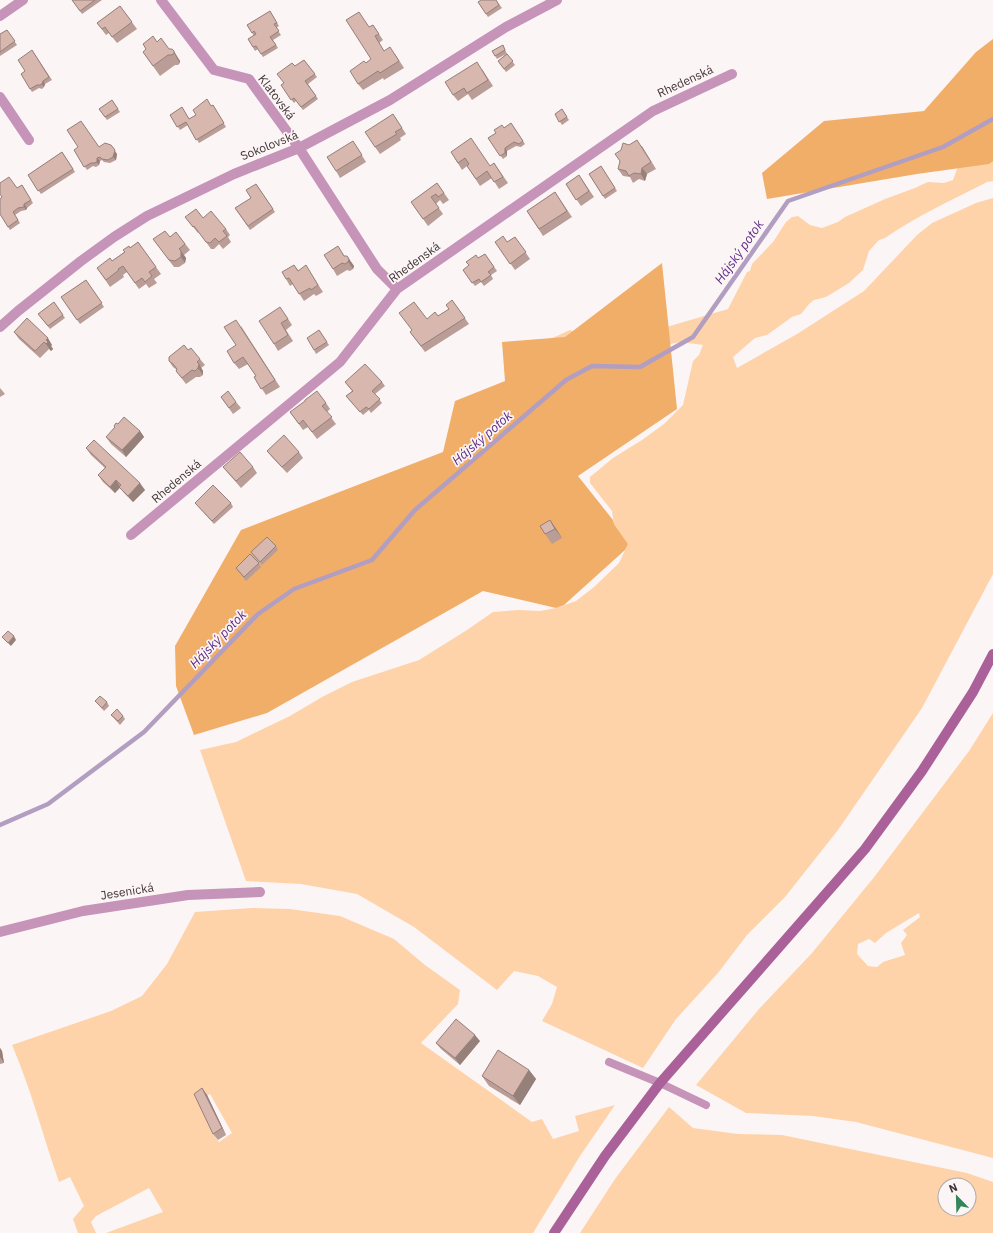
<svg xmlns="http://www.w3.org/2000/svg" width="993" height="1233" font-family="'IBM Plex Sans',sans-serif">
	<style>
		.green { fill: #fed3aa; fill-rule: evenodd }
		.forest { fill: #f1ae69 }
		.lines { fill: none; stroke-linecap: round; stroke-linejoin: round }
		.stream { stroke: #b19ec1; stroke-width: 4.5 }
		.service { stroke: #c693b9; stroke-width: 8 }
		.minor { stroke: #c693b9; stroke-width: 10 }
		.secondary { stroke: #aa619a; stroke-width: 10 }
		.wall { fill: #b99d96 }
		.shaded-wall { fill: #96807a }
		.building { fill: #d7b7ae; stroke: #96807a }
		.labels { text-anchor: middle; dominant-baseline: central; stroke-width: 3.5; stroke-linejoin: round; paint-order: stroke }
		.street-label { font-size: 12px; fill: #403335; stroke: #fcf5f6 }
		.water-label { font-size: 13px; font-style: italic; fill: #5c2b85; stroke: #fcf5f6 }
	</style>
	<rect width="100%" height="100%" fill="#fcf5f6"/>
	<!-- green -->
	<path class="green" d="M993,105V181L987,182C952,200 917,216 885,238L879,240L869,251L863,270L849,283L826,297L814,300L809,304L801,314L792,317L767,335L755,338L733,357L737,368L797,334L864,291L917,235L932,223L976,203L993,198V574L922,708L838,830L785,897L747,935L718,973L676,1019L643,1068L542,1021L552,1004L557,987L538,976L514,971L497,990L414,927L357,894L301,884L246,881L200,750L236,742L290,716L322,697L352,682L419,660L467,630L493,612L518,610L540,611L556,608L576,601L594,587L619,563L628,544L614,524L612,511L590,483V477L613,458L642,440L664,424L683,405L693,361L699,355L703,345L681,342L600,357L513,356L570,330L605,345L728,309L747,272L750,271L752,264L773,242L786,222L792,217L798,216L810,225L822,228L838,222L845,217L885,199L915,188L921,185L928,182L944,183L953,180L978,112Z
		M993,713V1158L856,1122L813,1116L746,1113L696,1085L759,1009L812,953L875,876L969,751ZM919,913L920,917L903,930L907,935L901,943L905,955L883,962L877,967L868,966L857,954L858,944L869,939L875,943L886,933Z
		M252,908L290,909L340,916L394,939L425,965L460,990L458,1004L421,1043L532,1122L542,1119L553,1139L579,1131L575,1116L615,1105L580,1156L533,1233H106L163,1212L149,1188L96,1216L91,1222L96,1233H78L73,1219L84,1206L70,1177L59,1182C43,1136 31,1089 12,1045L111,1011L142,996L167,964L195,912ZM210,1094L232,1133L219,1142L212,1133L198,1101Z
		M669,1107L693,1128L738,1134L782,1135L967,1173L993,1182V1233H580L615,1179ZM945,1185H969V1209H945Z"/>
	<!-- forest -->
	<path class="forest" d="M993,39V161L989,164L917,174L767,199L762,173L824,121L924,111L976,52Z
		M662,263L677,409L578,476L613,520L614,524L628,544L625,550L564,605L556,608L483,591L267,713L194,735L176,686L175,646L241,530L443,452L455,401L505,381L502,342L565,337Z"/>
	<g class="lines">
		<!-- stream -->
		<path class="stream" d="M0,825L48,804L144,732L258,614L294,589L372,560L415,510L566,380L592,366L640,367L693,337L788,201L943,147L993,119"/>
		<!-- service -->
		<path class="service" d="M609,1062L660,1083L706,1105"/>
		<!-- minor -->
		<path class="minor" d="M161,0L214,70L249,79L299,148L377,269L397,289
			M0,16L23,0
			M0,97L29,140
			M0,327L18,311L81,261L114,237L147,216L234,174L299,148L390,100L506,27L557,0
			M131,535L340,362L397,289L653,111L732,74
			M0,932L83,911L188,895L260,892"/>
		<!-- secondary -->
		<path class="secondary" d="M554,1233L605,1156L660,1083L865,849L922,771L973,692L993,654"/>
	</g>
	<!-- wall -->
	<path class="wall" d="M72,0H102L82,14Z
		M496,0L502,8L488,17L478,2Z
		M120,6L137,29L117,43L109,33L106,35L97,23Z
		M270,11L279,26L276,28L281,35L273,40L278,48L263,57L258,49L255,51L248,39L254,36L247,25Z
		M373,25L383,40L379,43L384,51L395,54L404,68L384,80L383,78L363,90L358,84L366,63L371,59L369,27Z
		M7,30L17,45L0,56V34Z
		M157,42L169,49L180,61V63L178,65H175L160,76L143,52Z
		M503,45L507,54L515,65L506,72L498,61L506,54L497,59L492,51Z
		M32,50L52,80L45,84L44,87L42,89L39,88L32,92L21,74L25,71Z
		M304,60L317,77L308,84L318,99L303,110L296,101L294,103L281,85L284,83L295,66Z
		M482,69L493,86L472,100L468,94L458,101L453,95Z
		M112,100L120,112L107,120L99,109Z
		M213,105L226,127L199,143L188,125L180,130L170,115L182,107L189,119Z
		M562,109L569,120L562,125L555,114Z
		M393,114L406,134L400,138L401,140L380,154L375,147Z
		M511,123L525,144L521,147L516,146L507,151V156L503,159L488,138Z
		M353,141L366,162L340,178L336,171Z
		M629,145L642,146L656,169L647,174L645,181L639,179L633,183L630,177L623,176L618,169Z
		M99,147L117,154L116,160L110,163L104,162L102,160L100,161L99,165L96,167L93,166L87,170L74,150Z
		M62,152L75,172L41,194L28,175Z
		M451,152L490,166L494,163L508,183L499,189L492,178L480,186L467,166L462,170Z
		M601,166L617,191L605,199L589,174Z
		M579,175L594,197L581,206L566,184Z
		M437,183L449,200L443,204L440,200L436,204L443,214L428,226L411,202Z
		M256,184L275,212L250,230L235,208L251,198Z
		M22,185L33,203L27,208L26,210L21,211L15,215L20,223L10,230L0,214L17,188Z
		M555,192L572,217L543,236L527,211Z
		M185,217L203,218L226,229L230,235L228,237L231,242L223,249L219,244L214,249H211L199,232L198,233Z
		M176,232L190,250L184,255L186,258L185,263L179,267H174L153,239L170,237Z
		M515,237L530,259L515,270L495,242H507Z
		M138,242L161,274L154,279L157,283L149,288L146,284L139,289L127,272L123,275L124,277L110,287L97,268L112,261Z
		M485,254L497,271L491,275L493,279L484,286L481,282L475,286L463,270Z
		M344,256L354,266L353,269L350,271L347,270L337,276L333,269Z
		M294,265L298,270L310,272L323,292L316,296L314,294L304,301L293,284L290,286L286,279Z
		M86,280L104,307L80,324L61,297Z
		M452,300L469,324L425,352L410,332L427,319L438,316L449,309Z
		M54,302L65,318L50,329L38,314Z
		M285,314L292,325L286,330L293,341L278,351L274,344Z
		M241,326L280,387L266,395L254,377L256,376L248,364L239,369L234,363L236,345Z
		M319,330L329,345L316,354L314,350Z
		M14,332L52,345L51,346L53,349L51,351L49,349L40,358L19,339Z
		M188,350L200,359L205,365L201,368L203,371V375L200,377H196L186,384L176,371L177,370L173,367L169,361Z
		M345,382H382L385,386L375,394L382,403L371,413L369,410L363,415L346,396L352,391Z
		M0,388L5,394L0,397Z
		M221,397L236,402L241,408L233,414Z
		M326,403L330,409L327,412L336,424L317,439L308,427L303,430L290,412Z
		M140,431L144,437L126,457L111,444L106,437Z
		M86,448L145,490L133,502L124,493L120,488L115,493L103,482L98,475L105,468L91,455Z
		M267,451L299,452L303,458L287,473L272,457Z
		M223,467H253L257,473L241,488L228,473Z
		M195,503H231L233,507L214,524Z
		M550,520L557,530L562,538L552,544L545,534Z
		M276,546L278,550L262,565L251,552Z
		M259,563L261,567L246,581L236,568Z
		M95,701L107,702L109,706L104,711Z
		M111,715L123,716L125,719L120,725Z
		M480,1041L460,1065L441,1049L436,1043Z
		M0,1048L2,1051L4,1063L0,1064Z
		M529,1070L536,1079L520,1105L489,1086L482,1076Z
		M202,1088L207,1095L226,1135L218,1140L213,1134Z"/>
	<!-- shaded-wall -->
	<path class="shaded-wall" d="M174,51L180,61V63L174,54Z
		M43,81L45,84L44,87L42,84Z
		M111,145L117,154L116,160L113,157Z
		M505,148L507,151V156L505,153Z
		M97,158L100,161L99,165L97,162Z
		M642,168L647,174L645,181L641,174Z
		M24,204L27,208L26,210L24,207Z
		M338,246L348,262L347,256L352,263L354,266L353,269Z
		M181,251L186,258L185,263L181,257Z
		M48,338L52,345L51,346L53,349L51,351L46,344V340Z
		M199,364L203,371V375L198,368Z
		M140,431L144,437L126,457L122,450Z
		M116,480L120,487L115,493L110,487Z
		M140,483L145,490L133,502L128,496Z
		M550,520L557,530L562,538L555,529Z
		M14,636L16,640L11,646L8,643Z
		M475,1035L480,1041L460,1065L455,1058Z
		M0,1048L2,1051L4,1063L0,1057Z
		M529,1070L536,1079L520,1105L513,1096Z
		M202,1088L207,1095L226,1135L222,1128Z"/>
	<!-- building -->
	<path class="building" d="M72,0H95L80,11Z
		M481,0H496L499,5L486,14L478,2Z
		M120,6L132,22L112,37L105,27L102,29L97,23Z
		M270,11L277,23L274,24L279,31L270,37L276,45L261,54L256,46L253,47L248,39L256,34L254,31L252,33L247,25Z
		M359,12L369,27L373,25L379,34L375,36L384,51L390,47L399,61L380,73L378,71L358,84L350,71L364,61L366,63L371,59L346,20Z
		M7,30L15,41L0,52V34Z
		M153,36L157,42L161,38L169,49H172L174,51V54L171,55H168L153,66L143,52L146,49L143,44Z
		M503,45L505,50L495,56L492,51Z
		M32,50L49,77L43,81L42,84L40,85H37L30,89L21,74L25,71L18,60Z
		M507,54L513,61L504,69L498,61Z
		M304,60L315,74L305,81L316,96L301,107L294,98L291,100L281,85L284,83L277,74L292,63L295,66Z
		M477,62L488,80L467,93L464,88L453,95L445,82Z
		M207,99L211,106L213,105L224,123L196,140L186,122L177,127L170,115L182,107L189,119L196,115L193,110Z
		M112,100L118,109L105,117L99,109Z
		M562,109L567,117L559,122L555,114Z
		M393,114L402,128L395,132L397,134L375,147L365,132Z
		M81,121L99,147L105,143L111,145L115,150L113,157L108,160L102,159L100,157L97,158V162L94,163H91L84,167L74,150L78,147L67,130Z
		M511,123L523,141L519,144L514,142L505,148V153L500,156L488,138L496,133L494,130L502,125L504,128Z
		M471,138L490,166L494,163L503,177L494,182L487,171L476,179L467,166L469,164L465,158L458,163L451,152Z
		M637,140L651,162L642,168L641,174L634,173L629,176L626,171L618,169L620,161L615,154L621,150L623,143L629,145Z
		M353,141L362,155L336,171L327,157Z
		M62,152L73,169L38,191L28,175Z
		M601,166L615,188L603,196L589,174Z
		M579,175L589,191L576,200L566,184Z
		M9,177L17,188L22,185L31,200L24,204V207L18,208L13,212L18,220L8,227L0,214V199L2,197L0,194V183Z
		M437,183L444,193L438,197L436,194L431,197L439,208L423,219L411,202Z
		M256,184L273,209L248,226L235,208L251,198L246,190Z
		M555,192L567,211L539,229L527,211Z
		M196,209L203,218L211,211L226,229L223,231L227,236L219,242L215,238L210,243L206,242L194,226L193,227L185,217Z
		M165,231L170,237L176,232L185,244L179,249L181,251V257L175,261L169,260L153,239Z
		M503,236L507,242L515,237L526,252L510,264L495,242Z
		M138,242L156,267L149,272L152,276L145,282L142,278L135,283L123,266L118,269L119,270L106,280L97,268L110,258L112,261L125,252L123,250L129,246L130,248Z
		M338,246L344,256H347L349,259L348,262L345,264L342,263L333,269L324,255Z
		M485,254L494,267L488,272L491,275L481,282L479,279L472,283L463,270L469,265L466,262L476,255L478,258Z
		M294,265L298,271L306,265L318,285L311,290L310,288L299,294L289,278L286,279L282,272Z
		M86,280L102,303L77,320L61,297Z
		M452,300L465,318L421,346L410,332L412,330L399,313L414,302L427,319L435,312L438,316L449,309L446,305Z
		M54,302L63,315L48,326L38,314Z
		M280,307L288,319L281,323L288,335L274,344L259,321Z
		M27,318L48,338L46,340L48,342L46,344L44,342L35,351L14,332Z
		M236,320L275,380L261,389L254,377L256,376L243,357L234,363L227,351L236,345L224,327Z
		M319,330L327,342L314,350L307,338Z
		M184,345L188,350L191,348L200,359L197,362L199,364L198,368L195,371L192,370L182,378L176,371L177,369L173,364L169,361V357Z
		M365,364L382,382L372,391L380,399L369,409L366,407L360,412L346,396L353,391L345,382Z
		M228,391L236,402L229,408L221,397Z
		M317,391L326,403L322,406L332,417L312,432L303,420L299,424L290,412L305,401V400Z
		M124,417L140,431L122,450L106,437L115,427L114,426L116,423L118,424Z
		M284,435L299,452L282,467L267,451Z
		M94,440L140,483L128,496L119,487L121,485L116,480L110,487L98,475L106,467L86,448Z
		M240,452L253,467L236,481L223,467Z
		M213,485L231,503L212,521L195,503Z
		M550,520L555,529L545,534L540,526Z
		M267,537L276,546L260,562L251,552Z
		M250,554L259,563L244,577L236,568Z
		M8,631L14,636L8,643L2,637Z
		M100,696L107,702L102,708L95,701Z
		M117,709L123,716L118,721L111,715Z
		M456,1019L475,1035L455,1058L436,1043Z
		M498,1050L529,1070L513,1096L482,1076Z
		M202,1088L222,1128L213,1134L194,1094Z"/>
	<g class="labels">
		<!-- street labels -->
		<g class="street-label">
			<text transform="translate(685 81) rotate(-25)">Rhedenská</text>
			<text transform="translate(277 97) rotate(53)">Klatovská</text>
			<text transform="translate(269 145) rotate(-22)">Sokolovská</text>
			<text transform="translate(414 262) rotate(-36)">Rhedenská</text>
			<text transform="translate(176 481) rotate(-40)">Rhedenská</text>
			<text transform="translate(127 891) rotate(-9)">Jesenická</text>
		</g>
		<!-- water labels -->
		<g class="water-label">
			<text transform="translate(739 252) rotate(-55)">Hájský potok</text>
			<text transform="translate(482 438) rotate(-41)">Hájský potok</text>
			<text transform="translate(218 639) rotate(-46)">Hájský potok</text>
		</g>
	</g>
	<!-- north arrow -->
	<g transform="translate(957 1197) rotate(337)"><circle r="19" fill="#fcf5f6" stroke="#b1a7a9"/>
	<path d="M0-3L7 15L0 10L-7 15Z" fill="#338657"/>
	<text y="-6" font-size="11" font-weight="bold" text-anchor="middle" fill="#403335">N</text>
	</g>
</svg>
